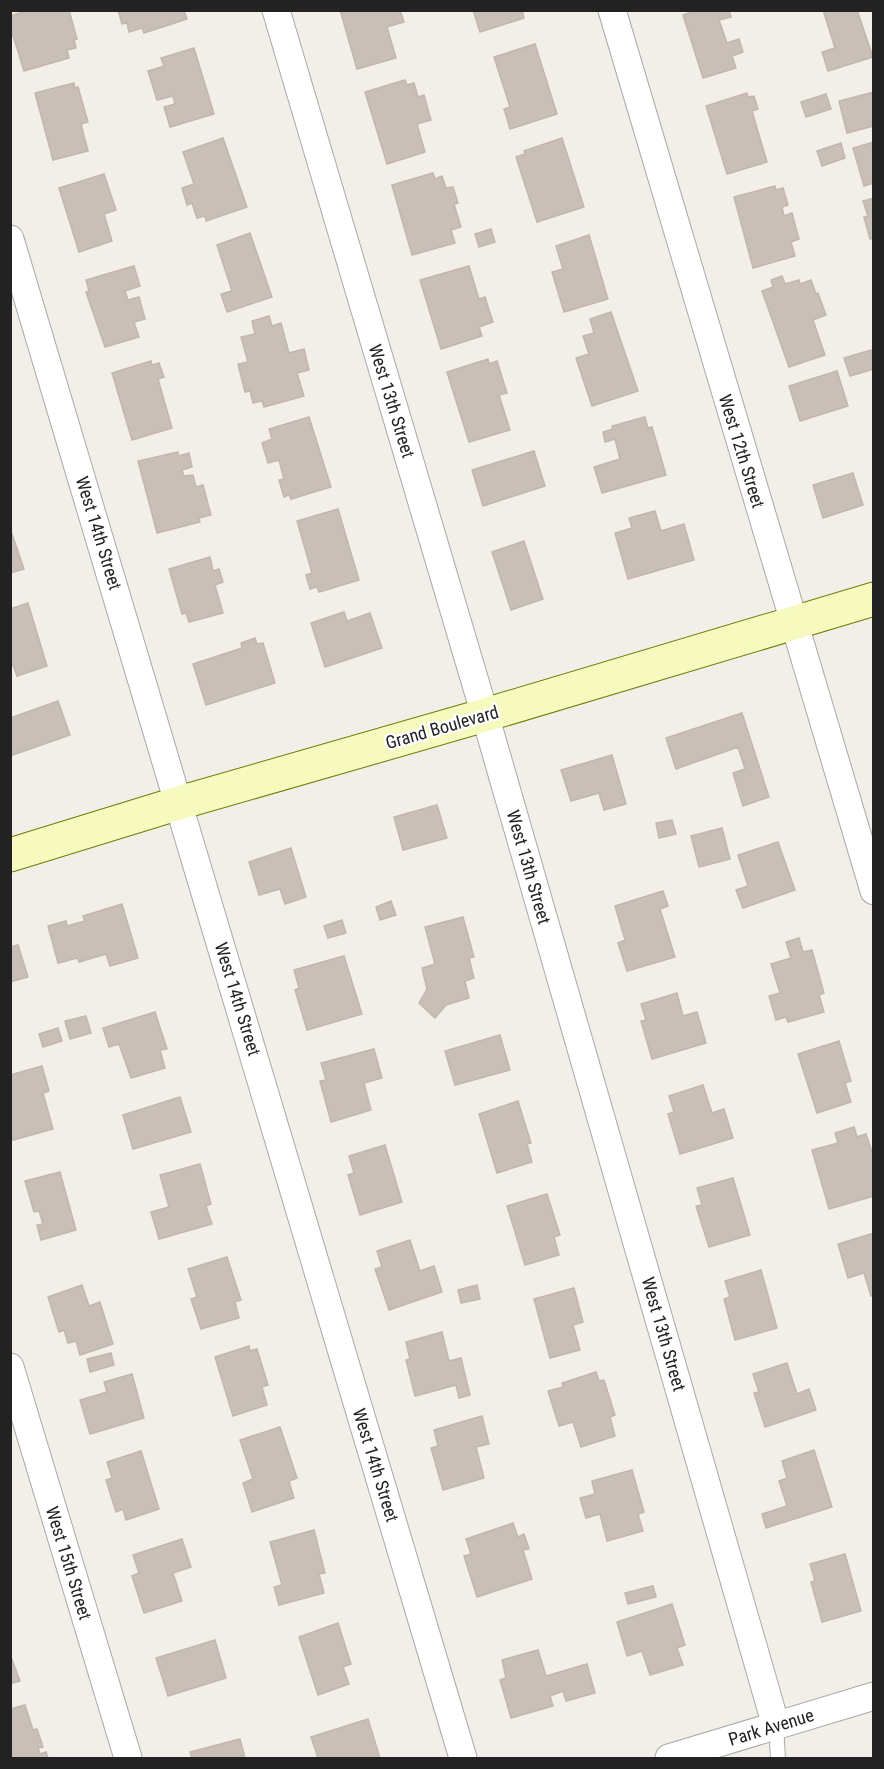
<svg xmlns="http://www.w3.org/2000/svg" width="884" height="1769" font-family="'Roboto Condensed',sans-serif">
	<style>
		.building { fill: #c7bfb8; stroke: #c4b6ab; stroke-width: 1.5 }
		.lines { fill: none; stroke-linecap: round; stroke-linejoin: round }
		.lane-casing { stroke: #a9a9a9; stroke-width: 16 }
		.street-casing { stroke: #a9a9a9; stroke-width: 29 }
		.secondary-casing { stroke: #707d05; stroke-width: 35 }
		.lane { stroke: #fff; stroke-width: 14 }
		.street { stroke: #fff; stroke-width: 27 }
		.secondary { stroke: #f7fabf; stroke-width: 33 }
		.labels { text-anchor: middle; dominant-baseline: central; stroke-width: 4.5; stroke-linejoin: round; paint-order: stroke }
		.street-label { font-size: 18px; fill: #222; stroke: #fff }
	</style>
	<rect width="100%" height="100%" fill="#f2efe9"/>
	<!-- building -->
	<path class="building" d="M28,10H69L77,39L74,40L76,48L67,50L69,58L24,71L10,26V16Z
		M118,10H184L187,19L144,33L142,28L129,32L127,23L122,24Z
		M340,10H400L404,22L387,27L396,58L357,69Z
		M473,10H522L524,18L480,32Z
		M698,10H729L731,17L719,20L727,43L739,39L743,52L732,56L736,68L703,78L683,15Z
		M823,10H857L873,57L828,71L822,52L835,48Z
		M535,44L557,114L510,129L504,109L510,107L494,57Z
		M194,48L214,114L170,127L164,107L175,104L173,96L157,100L148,71L164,66L161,58Z
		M405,80L407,85L414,83L418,97L424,95L431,120L417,124L425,152L387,164L365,92Z
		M74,83L75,88L78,87L88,122L81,124L88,151L53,160L35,93Z
		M874,92V126L847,133L839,101Z
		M747,93L748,97L754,96L758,109L752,111L767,162L727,174L706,106Z
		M826,94L831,109L806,117L801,102Z
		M223,138L247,207L206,221L205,216L197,218L192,203L187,205L182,188L194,184L183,152Z
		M562,138L584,207L537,222L516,157L525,154L524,151Z
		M874,142V183L864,186L853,148Z
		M841,143L845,158L822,166L817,151Z
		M433,173L435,179L442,176L446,188L453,187L458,203L454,204L461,227L451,230L455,243L412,255L392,185Z
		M104,174L116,210L104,214L112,241L79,252L59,188Z
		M775,186L776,190L783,188L788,205L782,207L784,216L792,213L799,239L791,242L795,256L753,268L734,197Z
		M874,198V238L870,239L864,217L868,216L863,201Z
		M491,229L495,242L479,247L475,234Z
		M250,233L272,297L227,312L221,294L232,291L217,245Z
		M589,235L608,299L564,312L552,272L563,269L556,246Z
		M134,266L140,286L125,291L128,300L139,297L145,319L134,322L139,337L105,347L86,292L89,291L86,280Z
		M469,266L479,299L485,297L493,322L479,327L482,336L441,349L420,280Z
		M782,276L785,284L799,280L800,284L811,280L816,294L818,293L826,315L813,320L825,355L789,367L762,291L773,287L771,280Z
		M611,312L638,391L592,406L576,358L589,354L583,336L594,333L590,319Z
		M269,316L272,326L281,323L289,353L304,349L309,370L297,373L304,396L264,407L262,401L253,403L250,391L245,392L238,364L248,362L241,337L255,334L252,321Z
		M871,350L874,369L850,376L844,358Z
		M488,359L489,364L497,361L507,393L499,395L510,430L469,442L447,372Z
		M151,361L152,365L159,363L164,377L158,379L172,428L132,440L112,373Z
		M837,371L848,406L800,421L789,386Z
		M309,417L331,487L291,499L289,495L284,497L279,480L284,479L279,460L268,463L262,443L272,439L269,429Z
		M645,417L648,428L652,427L666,475L602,493L594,467L620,459L615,439L605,442L603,432L613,429L612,426Z
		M534,451L545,486L483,506L472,470Z
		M178,452V456L189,453L192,467L182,470L184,476L193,475L196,487L203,485L211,515L199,518L200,522L157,533L138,461Z
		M853,473L863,505L823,518L813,485Z
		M338,509L359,580L319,592L317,587L310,589L306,575L312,573L297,521Z
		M655,511L661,531L684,524L694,560L628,579L615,533L632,528L629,518Z
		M10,528L24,569L10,573Z
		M524,541L543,599L511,610L492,552Z
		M210,557L213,571L219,569L223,582L215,585L223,613L189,622L186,613L182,614L169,569Z
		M28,603L47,666L17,676L13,665L10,666V609Z
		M344,612L347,621L370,613L382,648L325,667L311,623Z
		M255,638L257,644L263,643L275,683L206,705L193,664L242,648L241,643Z
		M58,701L70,735L10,756V718Z
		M742,713L769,797L743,806L733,773L745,769L738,747L676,769L666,738Z
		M612,755L626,804L604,810L599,793L571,801L561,770Z
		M437,805L447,838L403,850L394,817Z
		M672,820L676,834L659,838L656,823Z
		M722,828L730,859L699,867L691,836Z
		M778,842L795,890L743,908L736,890L748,886L738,855Z
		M291,848L306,897L285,904L280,889L259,895L249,862Z
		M663,891L668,906L660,909L675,957L627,971L618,943L625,940L615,906Z
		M391,901L396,915L380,920L376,907Z
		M122,904L138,958L110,966L106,954L79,962L77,958L58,963L48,926L66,921L67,926L85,921L83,916Z
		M463,917L474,957L469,958L474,978L465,981L469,998L446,1005L435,1018L419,1003L427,989L422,968L435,964L425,927Z
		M342,920L346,933L328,938L324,926Z
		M799,938L803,952L812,950L824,993L819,995L824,1012L788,1022L786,1017L776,1020L769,996L780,993L771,964L791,958L786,942Z
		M18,945L28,977L10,982V947Z
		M344,956L362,1014L307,1030L295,990L299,988L294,970Z
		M677,993L683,1016L697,1012L706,1043L652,1059L641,1021L646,1020L641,1004Z
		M155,1012L167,1049L160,1050L165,1068L131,1078L119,1044L109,1047L103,1028Z
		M86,1016L91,1033L70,1039L65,1021Z
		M58,1028L62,1041L43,1047L39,1034Z
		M500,1035L510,1070L455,1085L445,1051Z
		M839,1041L851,1081L845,1083L851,1102L817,1113L798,1054Z
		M374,1049L382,1078L364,1083L371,1110L331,1122L320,1081L326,1080L321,1063Z
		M42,1066L49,1091L43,1093L53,1129L13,1140L10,1131V1075Z
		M703,1085L712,1113L724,1109L733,1138L680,1154L668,1114L674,1112L669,1096Z
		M180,1097L191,1132L133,1149L123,1115Z
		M518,1101L531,1143L527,1144L532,1162L497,1173L479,1114Z
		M854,1127L857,1137L866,1134L874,1158V1196L829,1209L812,1150L838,1143L835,1133Z
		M385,1145L402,1202L360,1215L348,1175L354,1173L349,1156Z
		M200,1164L211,1204L206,1206L212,1224L159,1239L151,1212L169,1207L160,1175Z
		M60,1172L76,1230L41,1240L37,1225L43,1224L39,1211L34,1212L25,1181Z
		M733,1178L750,1235L709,1247L696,1206L702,1205L697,1188Z
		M547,1194L560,1235L554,1237L559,1255L525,1265L507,1206Z
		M874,1233V1295L871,1296L864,1273L848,1278L838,1244Z
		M410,1240L420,1271L434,1266L442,1292L389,1310L375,1269L382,1267L377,1251Z
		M227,1257L241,1300L235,1302L239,1318L201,1329L191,1299L197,1297L188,1269Z
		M761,1270L777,1328L735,1340L724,1299L730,1297L725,1281Z
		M82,1285L89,1306L100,1302L113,1344L80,1355L76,1341L68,1343L64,1330L59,1332L48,1297Z
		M477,1285L480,1299L461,1303L458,1290Z
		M574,1288L583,1322L573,1325L580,1350L550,1358L534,1299Z
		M442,1332L449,1361L461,1358L470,1395L459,1398L456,1385L415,1396L406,1360L410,1359L406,1342Z
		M249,1346L250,1351L257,1349L268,1385L262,1387L267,1405L233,1416L215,1357Z
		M111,1353L114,1365L90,1372L87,1359Z
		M787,1363L797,1394L809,1389L816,1410L765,1427L754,1393L759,1392L753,1374Z
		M596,1372L599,1381L604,1380L615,1415L610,1417L615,1436L581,1447L573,1422L559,1426L548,1391L563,1387L562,1383Z
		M132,1374L144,1418L90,1434L80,1400L107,1392L104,1382Z
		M482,1416L489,1444L476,1447L484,1478L443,1490L431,1448L438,1446L434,1430Z
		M280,1427L297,1478L289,1481L294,1498L252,1512L243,1483L253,1479L240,1440Z
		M814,1450L832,1507L766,1528L762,1514L787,1506L779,1481L787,1478L782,1461Z
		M141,1451L159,1509L126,1520L123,1509L116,1512L106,1480L112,1478L107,1462Z
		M632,1470L644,1512L638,1514L643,1531L607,1541L600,1514L586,1518L580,1498L595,1494L592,1481Z
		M513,1523L518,1537L524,1534L529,1549L523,1550L532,1579L477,1597L464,1556L471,1554L466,1539Z
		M314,1530L325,1573L319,1574L324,1593L279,1605L274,1587L282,1585L270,1542Z
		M182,1539L191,1567L173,1573L182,1601L144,1613L132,1576L139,1573L133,1555Z
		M845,1554L861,1611L822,1622L811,1582L815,1581L810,1564Z
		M653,1586L656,1597L628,1604L625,1593Z
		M672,1604L685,1645L677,1648L683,1665L650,1675L642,1651L627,1656L617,1622Z
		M338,1623L351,1664L343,1667L349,1684L318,1695L299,1637Z
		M215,1640L226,1678L168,1696L156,1658Z
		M538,1650L546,1676L587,1664L595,1693L566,1701L563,1691L550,1696L553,1706L511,1718L500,1680L506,1678L502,1660Z
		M10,1654L20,1681L10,1684Z
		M25,1705L33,1730L37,1729L43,1747L38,1748L40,1754L46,1752L48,1758H10V1709Z
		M368,1719L380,1758H318L311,1737Z
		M240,1739L245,1758H192L190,1752Z"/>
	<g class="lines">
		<defs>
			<path id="lane" d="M776,1726L778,1758"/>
			<path id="street" d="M276,10L485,715L776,1726
				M612,10L874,891
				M10,239L463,1758
				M10,1367L128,1758
				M669,1758L874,1696"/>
			<path id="secondary" d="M10,855L179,803L485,715L874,599"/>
		</defs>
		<!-- lane casing -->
		<use href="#lane" class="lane-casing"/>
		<!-- street casing -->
		<use href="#street" class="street-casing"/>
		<!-- secondary casing -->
		<use href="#secondary" class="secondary-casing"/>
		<!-- lane -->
		<use href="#lane" class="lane"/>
		<!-- street -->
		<use href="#street" class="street"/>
		<!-- secondary -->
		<use href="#secondary" class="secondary"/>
	</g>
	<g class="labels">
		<!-- street labels -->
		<g class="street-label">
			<text transform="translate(392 401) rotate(73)">West 13th Street</text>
			<text transform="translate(742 451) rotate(73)">West 12th Street</text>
			<text transform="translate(99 533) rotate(73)">West 14th Street</text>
			<text transform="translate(442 727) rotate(-16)">Grand Boulevard</text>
			<text transform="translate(529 867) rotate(74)">West 13th Street</text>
			<text transform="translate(238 999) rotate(73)">West 14th Street</text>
			<text transform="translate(664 1334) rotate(74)">West 13th Street</text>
			<text transform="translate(376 1465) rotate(73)">West 14th Street</text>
			<text transform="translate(69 1563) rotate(73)">West 15th Street</text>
			<text transform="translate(771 1727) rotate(-17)">Park Avenue</text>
		</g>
	</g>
	<!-- border -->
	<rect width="884" height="1769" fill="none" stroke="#222222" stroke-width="24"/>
</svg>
